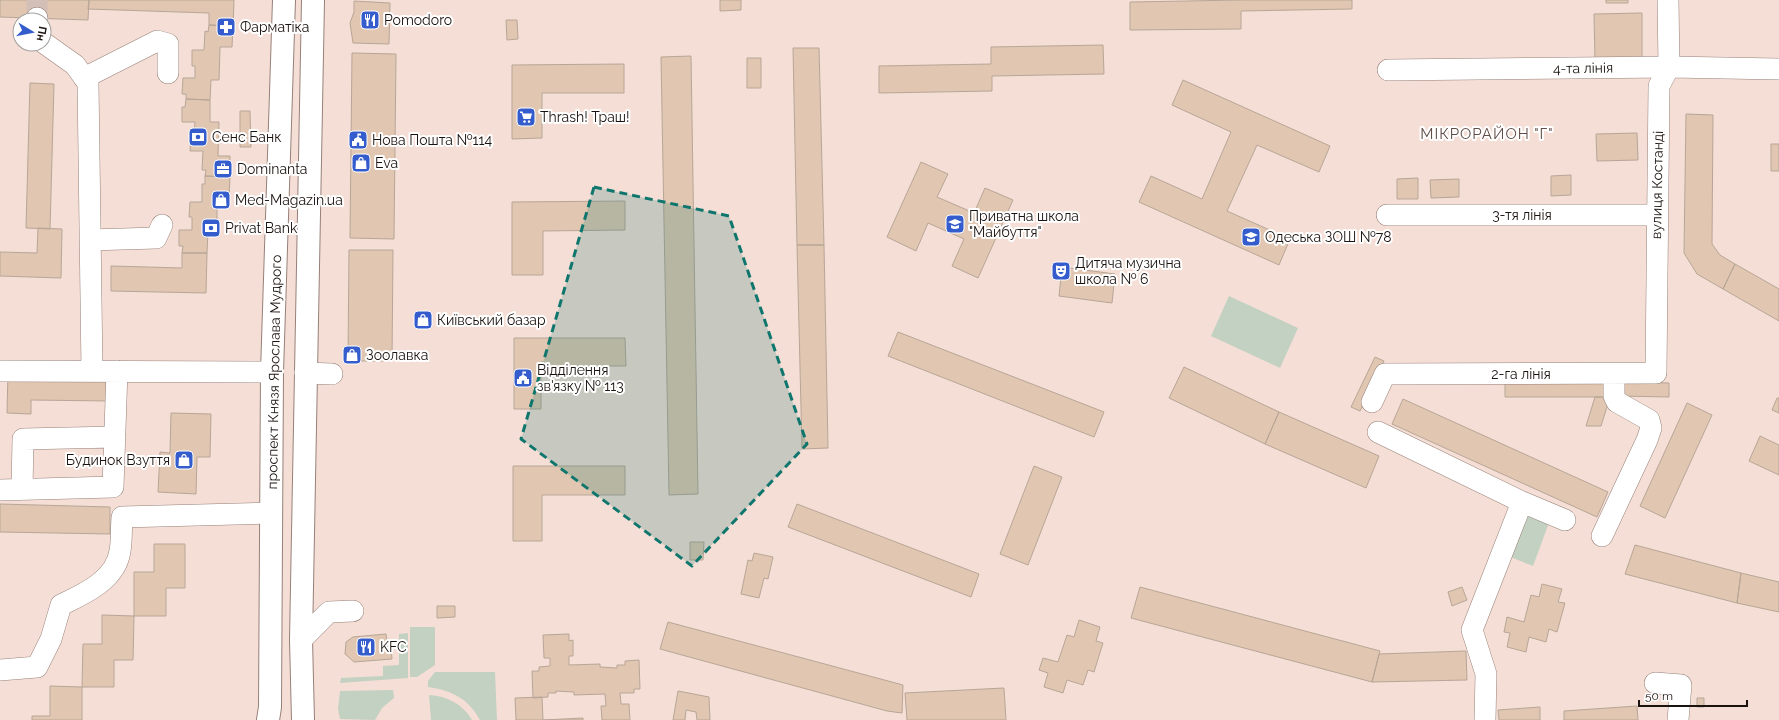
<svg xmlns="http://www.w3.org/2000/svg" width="1779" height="720" font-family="Raleway,sans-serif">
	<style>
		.green { fill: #c3d1c2 }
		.building { fill: #e1c6b1; stroke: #b7a697 }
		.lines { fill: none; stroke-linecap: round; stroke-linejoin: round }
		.minor-tunnel { stroke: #d4bfb7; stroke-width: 21; stroke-dasharray: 21 10; stroke-linecap: butt }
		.minor-casing { stroke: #968179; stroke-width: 22 }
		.major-casing { stroke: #968179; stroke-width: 24 }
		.minor { stroke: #fff; stroke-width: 21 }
		.major { stroke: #fff; stroke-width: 22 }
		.marked { fill: #0f766e; fill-opacity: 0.2; stroke: #0f766e; stroke-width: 3; stroke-dasharray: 8 5; stroke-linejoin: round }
		.labels { text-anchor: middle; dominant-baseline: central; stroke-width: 4; stroke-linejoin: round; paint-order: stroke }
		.poi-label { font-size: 14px; fill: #1a120f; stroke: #fff; text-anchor: start }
		.street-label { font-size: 14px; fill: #1a120f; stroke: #fff }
		.neighbourhood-label { font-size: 15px; letter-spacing: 1px; fill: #614d46; stroke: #fff }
	</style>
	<rect width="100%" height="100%" fill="#f5ded5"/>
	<!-- green -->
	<path class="green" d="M1229,296L1298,328L1280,368L1211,336Z
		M1526,510L1550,520L1533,566L1508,556Z
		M410,627H435V665L417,677H410Z
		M408,633V678L340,683L341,678L383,676V666L399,665V634Z
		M435,672H495L497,720H480C469,699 451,690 428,687V681Z
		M393,690L394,698L382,708L375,720L340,719L338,709L340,691Z
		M429,695C447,696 463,704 472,720H431Z"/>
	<!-- building -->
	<path class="building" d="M0,0H89L88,20L0,17Z
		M89,0H234L233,26L209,25V13L88,9Z
		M720,0H741V10L720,11Z
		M1241,0H1352V9L1241,11V29L1130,30V2Z
		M1606,0H1628V3H1606Z
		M354,1L390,3L389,44L353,43L350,23L354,12Z
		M1642,13V59L1595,60L1594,14Z
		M506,20H517L518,39L507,40Z
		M209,25L233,26L232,47H220L219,80H211L210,100L186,99V94H182L183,78H195V66H192V50H204L205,31L208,32Z
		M1103,45L1104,74L992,76V91L879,93V66L991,64V47Z
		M793,48H819L824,245H797Z
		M352,53L396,54L394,239L350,238Z
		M691,56L698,494L669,495L661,57Z
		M747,58H761V88H747Z
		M624,64V93H542V138L512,139V65Z
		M1183,80L1330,146L1319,172L1257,145L1227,211L1290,239L1279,265L1139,202L1151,176L1202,199L1231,132L1172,105Z
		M30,83L54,84L50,229L26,228Z
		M186,99L210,100V122H219L218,156H230V177L205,176L206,170H202L203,151H190L191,135H194L195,122H182V107H185Z
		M240,111H250L251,147H240Z
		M1686,114L1713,115L1712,244L1720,255L1735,264L1723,289L1697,274L1684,253Z
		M1637,133L1638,160L1597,161L1596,134Z
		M1771,144H1779V171H1771Z
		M921,162L948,174L937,197L974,213L985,188L1013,200L978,278L952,266L964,239L928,223L916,251L887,237Z
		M1571,175V195L1551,196V176Z
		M205,176L230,177L229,199H217V231H208L207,253H182L183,246H179V230H192V217H189L190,202H202V184H205Z
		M1418,178V199H1397V179Z
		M1459,179V197L1431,198L1430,180Z
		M625,201V230L543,231V275H512V202Z
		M38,228L62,229L61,278L0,276V252L37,253Z
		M797,245H824L828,448L802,449Z
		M349,250H393L392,361H348Z
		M182,253H207L206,293L111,291V266L182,268Z
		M1735,264L1779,289V321L1723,289Z
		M1062,267L1115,274L1112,303L1059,296Z
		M898,332L1104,412L1094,437L888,356Z
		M514,338H625L626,366H541V409H514Z
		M1375,357L1384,361L1360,411L1351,407Z
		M1184,367L1279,412L1265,444L1169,398Z
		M8,372L111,374L110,401L31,400V414L7,413Z
		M1611,382L1610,397H1505V383Z
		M1620,382L1669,383V397L1620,396Z
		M1595,397H1610L1601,426H1586Z
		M1777,398H1779V413L1772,410Z
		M1403,399L1608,492L1597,517L1392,424Z
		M1687,403L1712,415L1665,518L1640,506Z
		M1279,412L1379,456L1366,488L1265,444Z
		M171,413L211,414L210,457H197L196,494L158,492L160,452L170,453Z
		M1760,436L1779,445V475L1749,461Z
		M513,466H625V495H542V541H513Z
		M1034,466L1062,477L1028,565L1000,554Z
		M0,504L110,507V534L0,532Z
		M797,504L979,574L971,597L788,527Z
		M690,542H704L703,560H690Z
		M154,544H185V588H166V616H134V572H154Z
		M1635,545L1741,573L1737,603L1625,574Z
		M754,553L773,557L768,579L764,578L759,598L741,594L748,560L752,561Z
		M1741,573L1779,582V612L1737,603Z
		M1542,584L1562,589L1558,602L1565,603L1557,632L1549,629L1546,642L1529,637L1526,652L1507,647L1510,633L1504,632L1507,617L1524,622L1531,595L1539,597Z
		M1140,587L1380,651L1372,682L1131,618Z
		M1462,587L1467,600L1452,606L1448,592Z
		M437,606H455V617L437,618Z
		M102,615L134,616L133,660H114V687H82L83,644H102Z
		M1079,620L1100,627L1096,641L1103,643L1094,672L1088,670L1083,685L1067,680L1063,693L1044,687L1048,673L1039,670L1043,658L1058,662L1067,635L1074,637Z
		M668,622L903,685L902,713L887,711L660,649Z
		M386,634L388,649L391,648L392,659L354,662L345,654L346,642L353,637Z
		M569,634V641L573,640V656H569V665L600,664V667L617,668V665H625V661L639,660L640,689H634V693H620L621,704H629L630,720H602L601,706H606L605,694L574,695V692L556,691V693H548V697L533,698L532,671H539V667L550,666V658H544L543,635Z
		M1466,651L1467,680L1372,682L1379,654Z
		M50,686L82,687V720H32V716H50Z
		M1004,688L1006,720H907L905,693Z
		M678,691L709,697L710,720H697L696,712L686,710L685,720H673Z
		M542,697L543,720L583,718V720H516L515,698Z
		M1697,698H1704V707H1697Z
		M1637,706L1638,720H1564V711Z
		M1540,707V720H1499L1498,710Z"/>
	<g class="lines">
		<!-- minor-tunnel -->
		<path class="minor-tunnel" d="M37,18V0"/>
		<defs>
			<path id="minor" d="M37,18V20
				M44,43L75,65L88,83L92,371
				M1388,70L1669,67L1779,69
				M84,78L157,41L168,44V73
				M1387,215H1656
				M90,240L156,238L162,225
				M0,371L272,372
				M305,373L332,374
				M1372,402L1385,374L1656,373L1659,86L1669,67L1668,0
				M1378,432L1522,502L1565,520
				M0,490L113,487L117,371
				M22,490L23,439L115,437
				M1602,536L1647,440L1651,428L1649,420L1617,402L1614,396V373
				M301,640L329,612L353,611
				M0,670L37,667L51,639L61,605C84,594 116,580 120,551C122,540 121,529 122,517L271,513
				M1655,683L1681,685L1678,720
				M1485,720L1486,674L1472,630L1522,502"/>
			<path id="major" d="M268,720L270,707L272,372L284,0
				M303,720L301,640L313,0"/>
		</defs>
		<!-- minor casing -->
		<use href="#minor" class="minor-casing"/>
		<!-- major casing -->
		<use href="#major" class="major-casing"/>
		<!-- minor -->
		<use href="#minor" class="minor"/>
		<!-- major -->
		<use href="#major" class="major"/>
	</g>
	<!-- marked area -->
	<path class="marked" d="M594,187L729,216L807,444L692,566L521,439Z"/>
	<!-- icons -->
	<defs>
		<symbol id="restaurant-square" viewBox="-11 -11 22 22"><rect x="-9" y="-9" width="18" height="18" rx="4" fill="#345ccc" stroke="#fff"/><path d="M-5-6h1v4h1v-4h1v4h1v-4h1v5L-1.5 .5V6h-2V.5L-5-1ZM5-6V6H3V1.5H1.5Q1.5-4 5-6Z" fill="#fff"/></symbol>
		<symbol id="pharmacy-square" viewBox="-11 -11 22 22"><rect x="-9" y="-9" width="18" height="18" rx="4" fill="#345ccc" stroke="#fff"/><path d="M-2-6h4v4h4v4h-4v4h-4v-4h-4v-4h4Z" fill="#fff"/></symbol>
		<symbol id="supermarket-square" viewBox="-11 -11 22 22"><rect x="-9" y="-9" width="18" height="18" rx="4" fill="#345ccc" stroke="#fff"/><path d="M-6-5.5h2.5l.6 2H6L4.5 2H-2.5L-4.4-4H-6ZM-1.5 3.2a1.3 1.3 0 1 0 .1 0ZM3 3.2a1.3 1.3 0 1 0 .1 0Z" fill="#fff"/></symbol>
		<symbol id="bank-square" viewBox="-11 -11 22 22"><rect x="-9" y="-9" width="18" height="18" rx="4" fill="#345ccc" stroke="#fff"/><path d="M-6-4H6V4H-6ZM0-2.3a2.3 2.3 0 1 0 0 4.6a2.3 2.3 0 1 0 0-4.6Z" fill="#fff"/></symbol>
		<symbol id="civic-square" viewBox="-11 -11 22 22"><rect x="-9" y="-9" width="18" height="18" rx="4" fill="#345ccc" stroke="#fff"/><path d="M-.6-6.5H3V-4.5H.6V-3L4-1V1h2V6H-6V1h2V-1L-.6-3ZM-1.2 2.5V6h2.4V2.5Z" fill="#fff"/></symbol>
		<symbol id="shop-square" viewBox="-11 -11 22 22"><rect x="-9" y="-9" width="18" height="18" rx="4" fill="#345ccc" stroke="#fff"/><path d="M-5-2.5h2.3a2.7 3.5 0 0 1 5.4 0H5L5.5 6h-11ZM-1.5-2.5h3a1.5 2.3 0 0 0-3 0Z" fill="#fff"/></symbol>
		<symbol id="office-square" viewBox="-11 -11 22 22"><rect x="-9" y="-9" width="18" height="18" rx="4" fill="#345ccc" stroke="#fff"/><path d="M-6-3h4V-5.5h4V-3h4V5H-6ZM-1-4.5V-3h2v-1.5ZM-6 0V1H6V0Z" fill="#fff"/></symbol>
		<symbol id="school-square" viewBox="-11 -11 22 22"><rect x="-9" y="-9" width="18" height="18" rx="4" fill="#345ccc" stroke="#fff"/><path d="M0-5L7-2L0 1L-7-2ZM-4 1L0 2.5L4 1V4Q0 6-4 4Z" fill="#fff"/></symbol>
		<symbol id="theatre-square" viewBox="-11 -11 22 22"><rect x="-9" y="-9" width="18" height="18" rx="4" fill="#345ccc" stroke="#fff"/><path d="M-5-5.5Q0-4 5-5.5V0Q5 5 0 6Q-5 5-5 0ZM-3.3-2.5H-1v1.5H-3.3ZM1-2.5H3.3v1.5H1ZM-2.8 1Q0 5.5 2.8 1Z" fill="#fff"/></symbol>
	</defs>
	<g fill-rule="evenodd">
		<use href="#restaurant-square" x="359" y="9" width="22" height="22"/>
		<use href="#pharmacy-square" x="215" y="16" width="22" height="22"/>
		<use href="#supermarket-square" x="515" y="106" width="22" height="22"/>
		<use href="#bank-square" x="187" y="126" width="22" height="22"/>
		<use href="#civic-square" x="347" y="129" width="22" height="22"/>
		<use href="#shop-square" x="350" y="152" width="22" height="22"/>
		<use href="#office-square" x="212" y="158" width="22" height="22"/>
		<use href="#shop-square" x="210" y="189" width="22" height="22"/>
		<use href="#school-square" x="944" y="213" width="22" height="22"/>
		<use href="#bank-square" x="200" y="217" width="22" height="22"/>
		<use href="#school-square" x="1240" y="226" width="22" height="22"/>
		<use href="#theatre-square" x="1050" y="260" width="22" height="22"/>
		<use href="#shop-square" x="412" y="309" width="22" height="22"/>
		<use href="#shop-square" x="341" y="344" width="22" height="22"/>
		<use href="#civic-square" x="512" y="367" width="22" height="22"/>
		<use href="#shop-square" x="173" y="449" width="22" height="22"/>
		<use href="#restaurant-square" x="355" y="636" width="22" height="22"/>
	</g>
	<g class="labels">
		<!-- poi labels -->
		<g class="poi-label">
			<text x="384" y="20">Pomodoro</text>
			<text x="240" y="27">Фарматіка</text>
			<text x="540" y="117">Thrash! Траш!</text>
			<text x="212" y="137">Сенс Банк</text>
			<text x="372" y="140">Нова Пошта №114</text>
			<text x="375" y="163">Eva</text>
			<text x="237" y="169">Dominanta</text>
			<text x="235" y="200">Med-Magazin.ua</text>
			<text x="969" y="216">Приватна школа<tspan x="969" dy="16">"Майбуття"</tspan></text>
			<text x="225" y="228">Privat Bank</text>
			<text x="1265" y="237">Одеська ЗОШ №78</text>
			<text x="1075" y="263">Дитяча музична<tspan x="1075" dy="16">школа № 6</tspan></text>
			<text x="437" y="320">Київський базар</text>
			<text x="366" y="355">Зоолавка</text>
			<text x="537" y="370">Відділення<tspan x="537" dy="16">зв'язку № 113</tspan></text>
			<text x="170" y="460" text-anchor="end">Будинок Взуття</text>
			<text x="380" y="647">KFC</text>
		</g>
		<!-- street labels -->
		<g class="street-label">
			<text transform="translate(1583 68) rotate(-1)">4-та лінія</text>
			<text transform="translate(1657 185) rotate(-89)">вулиця Костанді</text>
			<text x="1522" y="215">3-тя лінія</text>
			<text transform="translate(274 372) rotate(-89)">проспект Князя Ярослава Мудрого</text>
			<text x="1521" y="374">2-га лінія</text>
		</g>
		<!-- neighbourhood labels -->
		<g class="neighbourhood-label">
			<text x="1487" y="134">МІКРОРАЙОН "Г"</text>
		</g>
	</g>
	<!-- north arrow -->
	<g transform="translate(32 32) rotate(100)"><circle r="19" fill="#ffffff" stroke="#a3a09f"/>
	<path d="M0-3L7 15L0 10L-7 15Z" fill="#345ccc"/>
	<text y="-6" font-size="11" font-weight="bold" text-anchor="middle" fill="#1a120f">Пн</text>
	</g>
	<!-- scale -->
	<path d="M1639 700v6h108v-6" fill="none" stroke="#1a120f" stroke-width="2"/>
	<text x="1645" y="700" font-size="12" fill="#1a120f" stroke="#ffffff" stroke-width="3" paint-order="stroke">50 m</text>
</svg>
